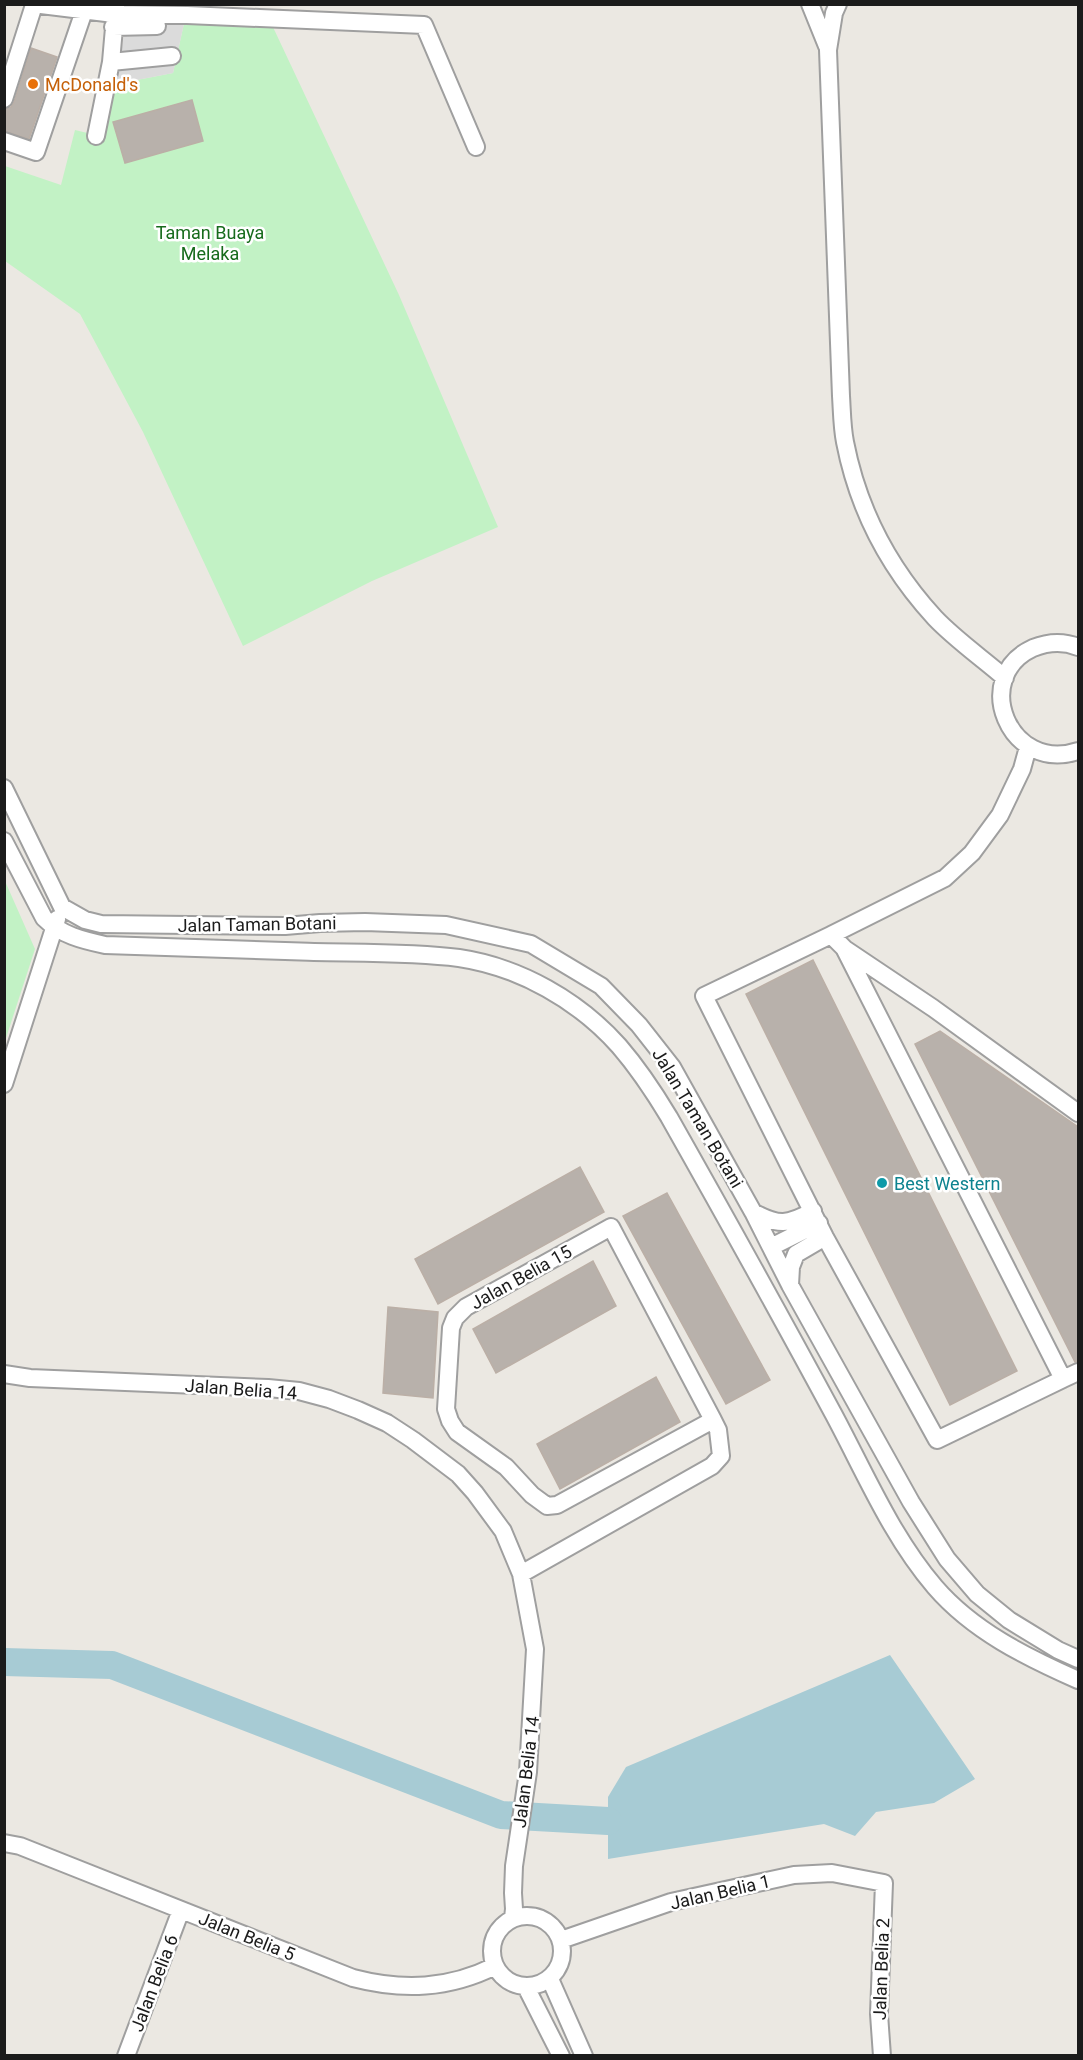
<svg xmlns="http://www.w3.org/2000/svg" width="1083" height="2060" font-family="Roboto,sans-serif">
	<style>
		.park { fill: #c2f2c5 }
		.parking { fill: #dbdbdb }
		.water { fill: #a7cbd4 }
		.lines { fill: none; stroke-linecap: round; stroke-linejoin: round }
		.river { stroke: #a7cbd4; stroke-width: 28 }
		.building { fill: #b8b1ab; stroke: #bbafa6; stroke-width: 1.5 }
		.minor-casing { stroke: #9f9f9f; stroke-width: 20 }
		.minor { stroke: #fff; stroke-width: 16 }
		.food-dot { fill: #e8710a; stroke: #fff; stroke-width: 2 }
		.culture-dot { fill: #0f9aa8; stroke: #fff; stroke-width: 2 }
		.labels { text-anchor: middle; dominant-baseline: central; stroke-width: 5; stroke-linejoin: round; paint-order: stroke }
		.food-label { font-size: 18px; fill: #c56008; stroke: #fff; text-anchor: start }
		.park-label { font-size: 18px; fill: #176b1c; stroke: #fff }
		.street-label { font-size: 18px; fill: #1b1b1b; stroke: #fff }
		.culture-label { font-size: 18px; fill: #0d838f; stroke: #fff; text-anchor: start }
	</style>
	<rect width="100%" height="100%" fill="#ebe8e2"/>
	<!-- park -->
	<path class="park" d="M185,19L272,25L399,295L498,527L372,581L243,646L143,432L80,314L5,261V166L61,185L75,130L104,137L116,84L173,73Z
		M5,881L35,949L5,1041L4,881Z"/>
	<!-- parking -->
	<path class="parking" d="M127,16L185,19L173,73L116,84Z"/>
	<!-- water -->
	<path class="water" d="M890,1655L975,1779L934,1803L876,1812L855,1836L824,1824L608,1859V1797L626,1767Z"/>
	<g class="lines">
		<!-- river -->
		<path class="river" d="M4,1662L112,1665L501,1815L608,1821"/>
	</g>
	<!-- building -->
	<path class="building" d="M31,48L57,57L29,139L4,131V110L11,107L14,102Z
		M192,100L203,141L125,163L113,122Z
		M813,960L1017,1371L950,1405L746,994Z
		M940,1031L1078,1127V1362H1075L915,1044Z
		M580,1167L604,1212L438,1304L415,1259Z
		M667,1193L770,1380L726,1404L623,1216Z
		M593,1261L616,1306L496,1373L473,1329Z
		M388,1307L438,1312L433,1398L383,1393Z
		M656,1377L680,1422L560,1489L537,1444Z"/>
	<g class="lines">
		<defs>
			<path id="minor" d="M33,4L114,14L187,15L424,25L476,147
				M810,4L827,46
				M838,4L834,13L828,50L841,396C842,411 842,427 845,442C858,509 889,568 935,618C956,640 982,658 1005,678
				M113,27L157,26
				M111,62L172,56
				M4,99L34,5
				M96,136L111,62L116,5
				M4,141L36,152L84,11
				M1078,647C1063,641 1048,642 1033,648C970,677 1009,774 1078,751
				M4,788L62,907L85,920L101,924L285,926L320,923L365,922L446,925L531,944L601,986L639,1025L672,1067L753,1212L790,1285L911,1502L947,1559L977,1594L1009,1620L1058,1650L1078,1659
				M4,841L44,918C61,935 82,940 105,945C174,947 244,950 314,952C360,953 413,952 459,958C520,967 579,1001 619,1046C638,1068 654,1092 669,1117C725,1216 780,1315 834,1415C865,1473 892,1537 935,1587C973,1631 1026,1657 1078,1680
				M831,935L844,948L1063,1379L937,1440L825,1237L704,996Z
				M831,935L945,878L972,853L1000,815L1022,769L1028,747
				M845,949L933,1008L1078,1113
				M4,1084L57,919
				M753,1212C779,1226 787,1225 813,1211
				M771,1247L819,1223
				M790,1285L791,1267L796,1254L825,1237
				M4,1374L30,1378L268,1388L299,1391L329,1399L358,1410L387,1423L413,1440L458,1474L475,1493L503,1531L521,1574L535,1649L528,1772L514,1866L513,1893L514,1909L513,1918
				M1063,1379L1078,1372
				M521,1574L712,1466L721,1456L718,1430L713,1420L611,1227L466,1307L455,1318L451,1328L446,1409L450,1421L457,1432L506,1467L532,1495L547,1506L557,1505L713,1420
				M4,1843L20,1846L353,1978C403,1991 449,1989 495,1966
				M492 1951a35 35 0 1 1 70 0a35 35 0 1 1-70 0Z
				M561,1940L671,1902L794,1875L832,1873L884,1883L879,2014L882,2056
				M550,1979L584,2056
				M526,1987L561,2056
				M126,2056L181,1910"/>
		</defs>
		<!-- minor casing -->
		<use href="#minor" class="minor-casing"/>
		<!-- minor -->
		<use href="#minor" class="minor"/>
	</g>
	<!-- markers -->
	<circle class="food-dot" cx="33" cy="84" r="6"/>
	<circle class="culture-dot" cx="882" cy="1183" r="6"/>
	<g class="labels">
		<!-- food labels -->
		<g class="food-label">
			<text x="45" y="84">McDonald's</text>
		</g>
		<!-- park labels -->
		<g class="park-label">
			<text x="210" y="232">Taman Buaya<tspan x="210" dy="21">Melaka</tspan></text>
		</g>
		<!-- street labels -->
		<g class="street-label">
			<text transform="translate(257 924) rotate(-1)">Jalan Taman Botani</text>
			<text transform="translate(698 1118) rotate(59)">Jalan Taman Botani</text>
			<text transform="translate(521 1277) rotate(-29)">Jalan Belia 15</text>
			<text transform="translate(241 1389) rotate(4)">Jalan Belia 14</text>
			<text transform="translate(526 1772) rotate(-83)">Jalan Belia 14</text>
			<text transform="translate(720 1892) rotate(-13)">Jalan Belia 1</text>
			<text transform="translate(247 1936) rotate(22)">Jalan Belia 5</text>
			<text transform="translate(881 1969) rotate(-88)">Jalan Belia 2</text>
			<text transform="translate(154 1983) rotate(-69)">Jalan Belia 6</text>
		</g>
		<!-- culture labels -->
		<g class="culture-label">
			<text x="894" y="1183">Best Western</text>
		</g>
	</g>
	<!-- border -->
	<rect width="1083" height="2060" fill="none" stroke="#1b1b1b" stroke-width="12"/>
</svg>
